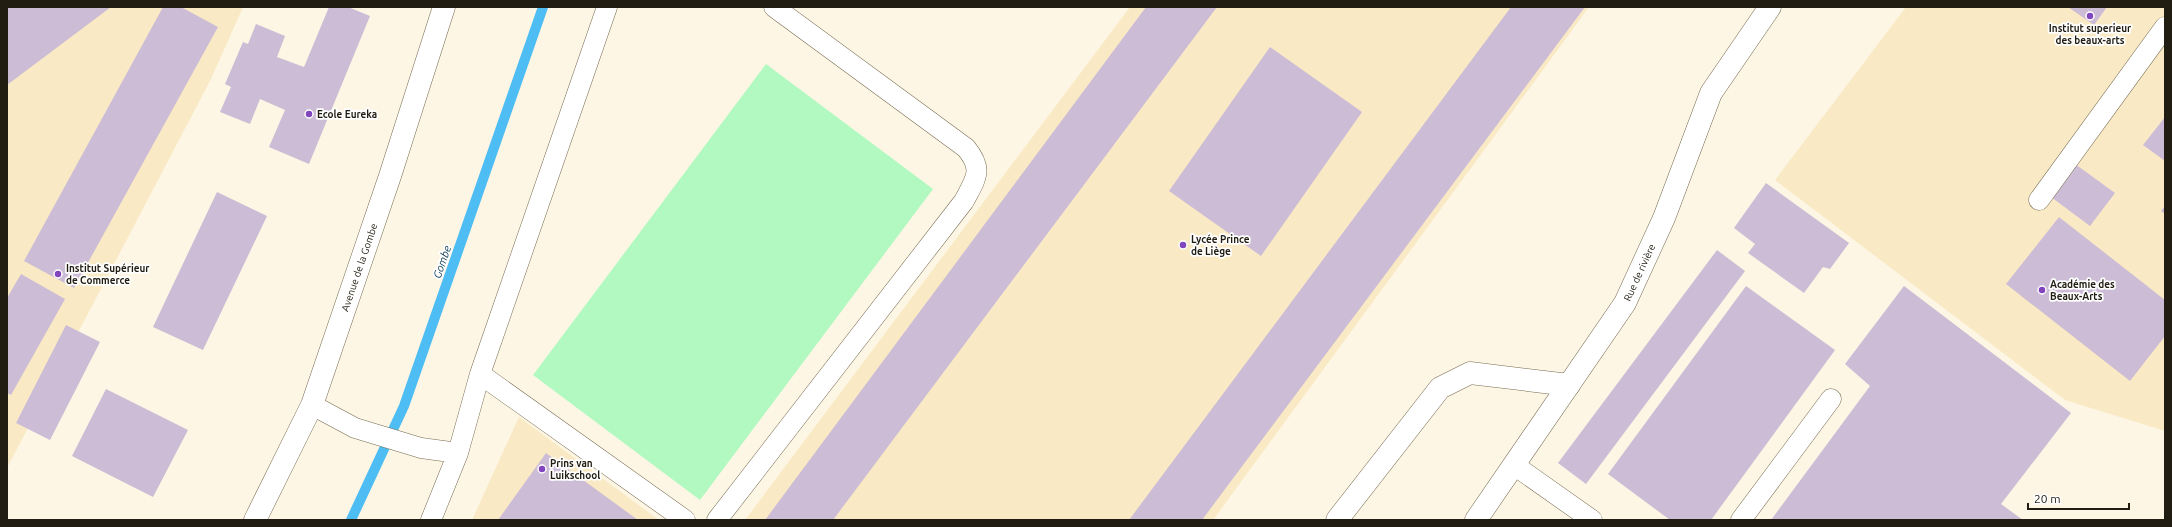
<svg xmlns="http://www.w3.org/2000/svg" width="2172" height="527" font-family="Ubuntu,sans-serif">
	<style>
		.built { fill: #f9eac5 }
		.green { fill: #b1f9c1 }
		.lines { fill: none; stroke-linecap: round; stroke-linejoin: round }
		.stream { stroke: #4ebdf3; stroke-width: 10 }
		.building { fill: #ccbcd6 }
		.service-casing { stroke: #776c53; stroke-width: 21 }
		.minor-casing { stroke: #776c53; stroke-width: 23 }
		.tertiary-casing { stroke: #776c53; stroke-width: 23 }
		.service { stroke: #fff; stroke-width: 20 }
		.minor { stroke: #fff; stroke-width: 22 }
		.tertiary { stroke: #fff; stroke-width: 22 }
		.poi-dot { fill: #8146bd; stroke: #fff; stroke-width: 1.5 }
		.labels { text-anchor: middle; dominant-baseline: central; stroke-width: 3.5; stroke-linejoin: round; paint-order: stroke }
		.poi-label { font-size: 10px; font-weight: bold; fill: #211d12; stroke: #fff; text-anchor: start }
		.street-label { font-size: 10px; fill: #211d12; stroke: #fff }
		.water-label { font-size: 11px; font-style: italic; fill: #17455b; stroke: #fff }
	</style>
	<rect width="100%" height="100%" fill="#fdf6e4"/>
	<!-- built -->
	<path class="built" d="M7,7H243L211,79L7,468Z
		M1130,7H1589L1213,520H745Z
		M1906,7H2165V431L2065,400L1775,180Z
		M519,417L659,520H472Z"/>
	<!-- green -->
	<path class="green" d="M766,64L933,189L700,500L533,375Z"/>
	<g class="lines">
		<!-- stream -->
		<path class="stream" d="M351,520L404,406L543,7"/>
	</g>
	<!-- building -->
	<path class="building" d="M7,7H111L7,85Z
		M163,7H181L218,27L74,288L24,261Z
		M329,7H348L370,16L309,164L269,147L285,110L260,99L250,124L220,112L231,87L225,84L243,42L248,44L256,24L285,36L277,57L304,67Z
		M1146,7H1217L833,520H765Z
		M1511,7H1585L1202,520H1129Z
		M2068,7H2107L2094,25Z
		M1270,47L1362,112L1261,256L1169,191Z
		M2165,117V161L2143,145Z
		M2075,164L2115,193L2090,226L2051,197Z
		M1766,183L1849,243L1830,269L1823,267L1804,293L1748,253L1755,244L1734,228Z
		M217,192L267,216L203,350L153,327Z
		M2165,206V214L2161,211Z
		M2059,217L2165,300V336L2130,381L2006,284Z
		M1717,250L1745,271L1586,484L1558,463Z
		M21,274L65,299L11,395L7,393V298Z
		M1746,286L1835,350L1711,520H1670L1608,474Z
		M1904,286L2071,413L2001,504L2023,520H1771L1870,386L1845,364Z
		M66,325L100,342L50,440L16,423Z
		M106,389L188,430L153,497L72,456Z
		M546,453L638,520H498Z"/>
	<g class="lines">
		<defs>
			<path id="service" d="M2039,200L2165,27
				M480,374L685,520
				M312,405L355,428L421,448L458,453
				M1514,465L1592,520
				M431,520L458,453L480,374L607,7
				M717,520L964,201C976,178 984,170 966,148L774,7
				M1741,520L1831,399"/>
			<g id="minor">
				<path d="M1337,520L1440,388L1470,373L1569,385"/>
				<path id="s1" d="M1476,520L1625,303L1664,218L1711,93L1770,7"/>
			</g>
			<g id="tertiary">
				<path id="s2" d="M255,520L312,405L390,176L444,7"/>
			</g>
		</defs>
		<!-- service casing -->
		<use href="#service" class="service-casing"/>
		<!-- minor casing -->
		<use href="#minor" class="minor-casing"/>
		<!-- tertiary casing -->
		<use href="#tertiary" class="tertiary-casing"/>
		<!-- service -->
		<use href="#service" class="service"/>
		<!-- minor -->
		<use href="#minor" class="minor"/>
		<!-- tertiary -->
		<use href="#tertiary" class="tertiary"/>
	</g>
	<!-- markers -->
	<g class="poi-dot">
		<circle cx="2090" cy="16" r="4"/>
		<circle cx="309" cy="114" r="4"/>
		<circle cx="1183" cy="245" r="4"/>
		<circle cx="58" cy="274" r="4"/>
		<circle cx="2042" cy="290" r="4"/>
		<circle cx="542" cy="469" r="4"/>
	</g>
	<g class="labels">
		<!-- poi labels -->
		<g class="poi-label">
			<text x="2090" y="28" text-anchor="middle">Institut superieur<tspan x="2090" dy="12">des beaux-arts</tspan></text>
			<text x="317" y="114">Ecole Eureka</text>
			<text x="1191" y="239">Lycée Prince<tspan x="1191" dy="12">de Liège</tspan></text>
			<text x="66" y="268">Institut Supérieur<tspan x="66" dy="12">de Commerce</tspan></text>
			<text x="2050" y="284">Académie des<tspan x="2050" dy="12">Beaux-Arts</tspan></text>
			<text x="550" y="463">Prins van<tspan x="550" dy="12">Luikschool</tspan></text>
		</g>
		<!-- street labels -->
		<g class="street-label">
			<text stroke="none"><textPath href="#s2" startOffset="274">Avenue de la Gombe</textPath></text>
			<text stroke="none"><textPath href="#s1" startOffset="297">Rue de rivière</textPath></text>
		</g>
		<!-- water labels -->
		<g class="water-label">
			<text transform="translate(442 262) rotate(-71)">Gombe</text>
		</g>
	</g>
	<!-- border -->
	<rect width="2172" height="527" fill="none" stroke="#211d12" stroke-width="16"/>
	<!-- scale -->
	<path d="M2028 503v6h101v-6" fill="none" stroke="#211d12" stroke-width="2"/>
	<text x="2034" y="503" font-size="12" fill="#211d12" stroke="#ffffff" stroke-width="3" paint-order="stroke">20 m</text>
</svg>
